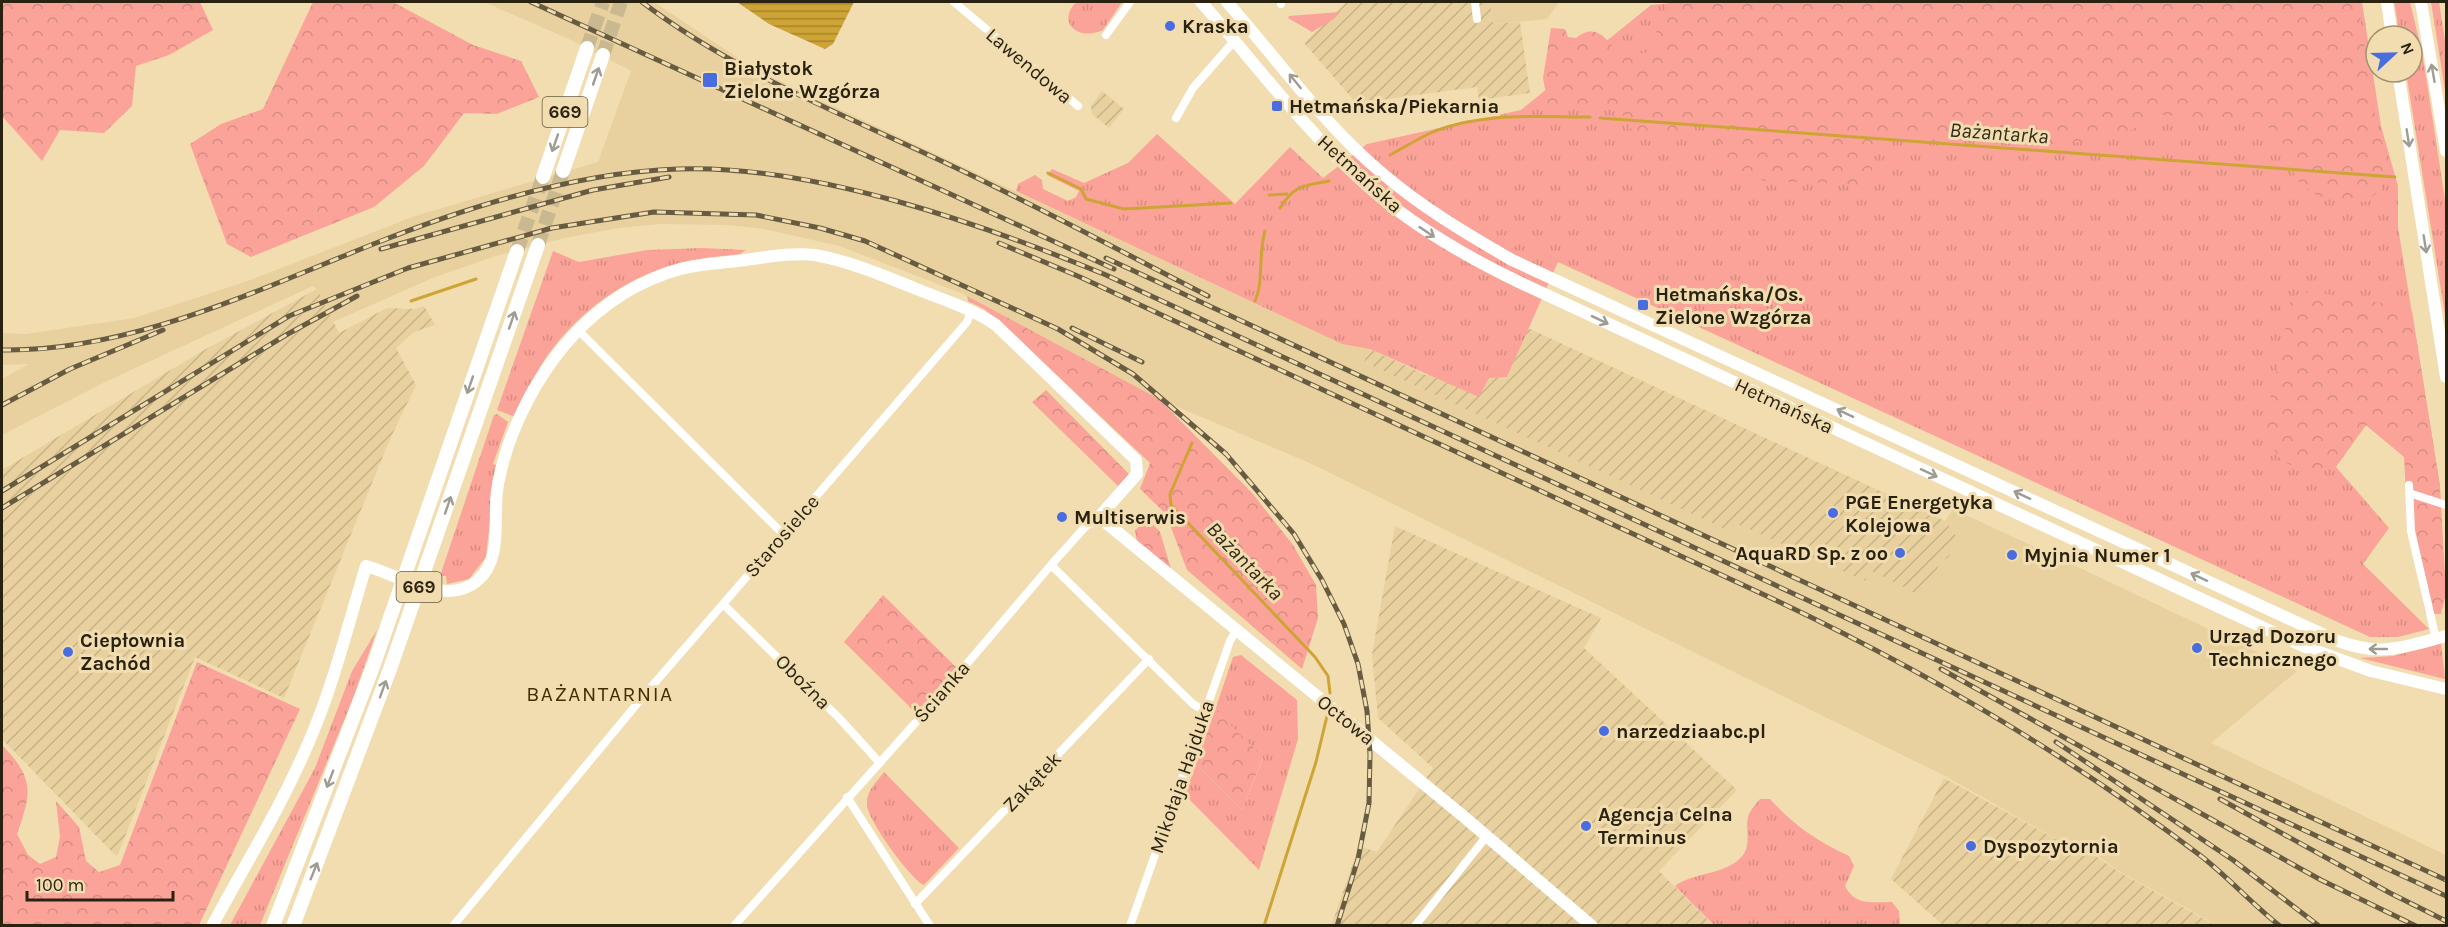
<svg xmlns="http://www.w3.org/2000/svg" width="2448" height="927" font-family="Karla,sans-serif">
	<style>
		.built { fill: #e8d19e }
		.industrial { fill: url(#industrial-furrows) }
		.grass { fill: url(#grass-tufts) }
		.forest { fill: url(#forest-crowns) }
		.park { fill: #fba398 }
		.water { fill: url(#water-rules) }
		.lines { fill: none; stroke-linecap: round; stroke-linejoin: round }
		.stream { stroke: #cda435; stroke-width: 3 }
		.primary-tunnel { stroke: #c9b890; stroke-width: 14; stroke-dasharray: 14 7; stroke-linecap: butt }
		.street { stroke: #fff; stroke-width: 8 }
		.secondary { stroke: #fff; stroke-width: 12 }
		.primary { stroke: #fff; stroke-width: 14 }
		.rail-casing { stroke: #675b42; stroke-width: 5 }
		.rail { stroke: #f1ddb0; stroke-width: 3; stroke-dasharray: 9; stroke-linecap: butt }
		.oneway { stroke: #9f9c94 }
		.poi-dot { fill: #496cdf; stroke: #f1ddb0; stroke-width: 2 }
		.labels { text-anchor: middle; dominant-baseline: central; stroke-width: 6; stroke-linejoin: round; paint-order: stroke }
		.shield { fill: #f1ddb0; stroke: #665a41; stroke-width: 1.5 }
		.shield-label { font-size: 18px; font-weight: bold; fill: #2a2211 }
		.poi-label { font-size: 20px; font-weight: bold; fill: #2a2211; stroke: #f1ddb0; text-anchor: start }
		.street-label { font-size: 20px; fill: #2a2211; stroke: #f1ddb0 }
		.water-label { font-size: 21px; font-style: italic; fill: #332b19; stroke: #f1ddb0 }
		.neighbourhood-label { font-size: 21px; letter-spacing: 1.5px; fill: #3f2f03; stroke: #f1ddb0 }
	</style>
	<defs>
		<pattern id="industrial-furrows" width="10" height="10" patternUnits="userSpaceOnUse" patternTransform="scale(1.5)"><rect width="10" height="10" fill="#e8d19e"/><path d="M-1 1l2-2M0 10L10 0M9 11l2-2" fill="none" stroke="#c7b387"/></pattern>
		<pattern id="grass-tufts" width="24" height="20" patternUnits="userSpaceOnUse" patternTransform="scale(1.5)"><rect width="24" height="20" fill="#fba398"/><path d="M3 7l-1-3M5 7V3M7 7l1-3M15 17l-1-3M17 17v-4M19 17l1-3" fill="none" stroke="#d78c82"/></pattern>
		<pattern id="forest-crowns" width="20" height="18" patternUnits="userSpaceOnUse" patternTransform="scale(1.5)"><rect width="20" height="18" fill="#fba398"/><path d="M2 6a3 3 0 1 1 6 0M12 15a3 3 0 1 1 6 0" fill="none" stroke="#d78c82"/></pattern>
		<pattern id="water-rules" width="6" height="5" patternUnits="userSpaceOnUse" patternTransform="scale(1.5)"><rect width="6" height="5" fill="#cda435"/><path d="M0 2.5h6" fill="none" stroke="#a7852b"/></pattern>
	</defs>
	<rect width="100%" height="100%" fill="#f1ddb0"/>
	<!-- built -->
	<path class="built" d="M484,2H654L756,70L1342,344L1370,349L1364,362L1725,528L1730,520L1865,580L1870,570L1930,588L1940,562L1949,557L1956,536L1945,521L1953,509L2080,568L2297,671L2211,743L2446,855V925H2217L2119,871L2085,847L2072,848L1945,776L1312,464L1159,399L961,293L839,246L764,229L728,225L660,224L618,228L565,238L496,256L435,277L333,322L317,289L313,286L105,382L2,435V379L29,364L2,365V333L26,334L134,318L245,282L415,216L598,162L631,71L571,40Z
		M1490,2H1559L1547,19L1493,24Z"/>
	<!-- industrial -->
	<path class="industrial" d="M1347,2H1490L1493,24L1520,22L1530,93L1479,100L1477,87L1380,100L1363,111L1304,43Z
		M1102,91L1124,109L1109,128L1092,114L1091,106Z
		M317,289L339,333L387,308L415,309L424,306L435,325L414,332L396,348L416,385L390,439L284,698L195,657L117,857L2,739V470L206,349Z
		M1528,328L1945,521L1956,536L1949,557L1940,562L1930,588L1921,585L1917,594L1870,570L1865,581L1731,521L1725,529L1364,362L1370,349L1426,375L1507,377Z
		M1395,526L1601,618L1584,648L1737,790L1659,871L1713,925L1331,926L1359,846L1377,852L1433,768L1378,718L1372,654Z
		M1944,778L2072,848L2085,849L2119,872L2215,925H1943L1891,879Z"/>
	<!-- grass -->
	<path class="grass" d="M1076,2H1122L1103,30C1079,41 1056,24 1076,2Z
		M1682,2H2362L2381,126L2398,186V227L2440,486L2366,425L2336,467L2389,528L2363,564L2429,629L2398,637H2370L1558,262L1507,377L1489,378L1479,397L1370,349L1342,344L1016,191L1018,184L1035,175L1042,180L1043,189L1068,201L1076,197L1079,191L1047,175L1052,169L1084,183L1128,163L1157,134L1235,204L1290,147L1323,178L1367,144L1521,110L1651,5Z
		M2394,2H2410L2423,57L2446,206V321L2406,72H2412V36H2400Z
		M2431,2H2439L2446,46V97Z
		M702,248L746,250L740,254C724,256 707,257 690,261C629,272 572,315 540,367C531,383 523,400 515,417L497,410L553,251L579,262L647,250Z
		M497,414L508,422L493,464L496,465L486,557L469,579L447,584L446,576H440L494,415Z
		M377,630L352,701L260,925H230L315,768L352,671Z
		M2441,643L2445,679L2360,658L2393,656Z
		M1241,655L1297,700L1298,739L1259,870L1185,795L1196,764L1242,810L1263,758L1215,710L1233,657Z
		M884,772L959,848L924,885C911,880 867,819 867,805C866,791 876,783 884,772Z
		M1760,799H1770C1793,825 1818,842 1849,856L1854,866L1845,886C1855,906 1872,902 1892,902L1899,911L1900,925H1714L1675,886C1693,872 1728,875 1743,855C1752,843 1744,827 1749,814C1751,809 1756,804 1760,799Z"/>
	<!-- forest -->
	<path class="forest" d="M2,2H200L213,30L169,55L136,66L132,106L104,133L60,130L42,161L2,116Z
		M313,2H393L473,45L521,61L539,97L497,114L464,113L424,166L374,207L251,257L227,244L190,144L221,124L263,109Z
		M1680,2H2358L2377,127L2387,157L2381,190L2365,202H2340L2314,194L2296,180L2286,147L2263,121L2162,115L2120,135L2056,146L1877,133L1869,189L1854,184L1764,181L1730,167L1712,127L1703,121C1688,124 1681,134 1667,140L1631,129L1623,115L1609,109L1548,105L1543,78L1551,28L1565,29L1568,37L1576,38C1597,21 1607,41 1621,55L1647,53L1669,3Z
		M2307,291L2401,306L2412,311L2440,486L2446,593L2441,614H2426L2408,531L2404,457L2366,425L2335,467L2302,470L2282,461L2270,444L2266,417L2278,366L2288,345L2283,317L2292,297Z
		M967,296L1159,399L1253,494L1293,545L1316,585L1318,618L1302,669L1187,570L1166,514L1140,489L1150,463L1000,322L984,309L968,301Z
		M1046,390L1129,474L1118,486L1032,402Z
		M1144,522H1151L1160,532L1172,572L1137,543L1135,530Z
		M883,595L956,667L916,713L844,642Z
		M197,662L300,709L199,925H2V745C34,778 32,792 17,834L28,855L40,864L56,857L60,837L56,801L79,827L86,861L99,872L120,865Z
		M1215,710L1263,757L1242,810L1196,764Z"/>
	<!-- park -->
	<path class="park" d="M1340,12L1334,19L1312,32L1288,18L1289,16Z"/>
	<!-- water -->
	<path class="water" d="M737,2H854L833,44L825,49L769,24Z"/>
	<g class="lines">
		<!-- stream -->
		<path class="stream" d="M1600,118L2395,177
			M1390,155C1405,147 1419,138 1435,131C1484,112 1539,117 1590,117
			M1048,173L1081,189L1086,199L1124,209L1231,203
			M1269,195L1287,194
			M1280,208C1294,185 1303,186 1329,181
			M411,301L476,279
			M1255,301C1264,281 1258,254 1265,231
			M1192,443L1170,494L1171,505L1315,657L1328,676L1330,693
			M1264,926L1316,762L1327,716"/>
		<!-- primary-tunnel -->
		<path class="primary-tunnel" d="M587,48L603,2
			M603,55L621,2
			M538,245L563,171
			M517,251L543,177"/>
		<!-- street -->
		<path class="street" d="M954,2L1078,106
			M1281,2V4
			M1475,2L1477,19
			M1106,35L1130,2
			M1176,118L1193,88L1235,40
			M577,329L783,534
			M2409,485L2411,531L2436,639
			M2409,493L2446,505
			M1051,565L1193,704L1205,711
			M723,604L840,719L880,763
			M847,797L930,926
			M915,904L1149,659
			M453,926L646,693L967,322L971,311
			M734,926L942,693L1051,565L1085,527L1099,517
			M1130,926L1230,641L1236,631
			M1415,926L1486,837"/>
		<!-- secondary -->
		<path class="secondary" d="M1201,2C1252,59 1302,127 1359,178C1407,223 1464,256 1523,284L2303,646L2371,671L2446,689
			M1227,2C1278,60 1324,125 1383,174C1423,208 1467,234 1512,260L2335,640C2381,657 2401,648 2446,636
			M2387,2L2392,36
			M2421,2L2446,151
			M2398,72L2446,377
			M212,926C245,865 281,807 308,744C333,687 348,625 366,566C399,575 446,607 477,581C503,559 493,521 497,491C499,475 504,458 509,443C539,362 595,293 680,269C699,264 719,263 738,261C763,258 790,252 815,255C849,261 882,275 914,288C941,299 971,308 996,325L1136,460L1137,474L1099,517L1463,816L1592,926"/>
		<!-- primary -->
		<path class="primary" d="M563,171L603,55
			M543,177L587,48
			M273,926L374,664L517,251
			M293,926L390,669L538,245"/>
		<defs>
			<path id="rail" d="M531,2L1114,269
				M642,2C735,73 845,115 950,165C1037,206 1122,252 1208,296
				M999,243L1080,277L1756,591C1913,664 2063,751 2201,856C2229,878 2252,904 2280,926
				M381,249L593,190L669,177
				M1106,258L2446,880
				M1072,328L1142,362
				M2,350C129,352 255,291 371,245C464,208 577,172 678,169C813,164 982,224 1106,275L2446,896
				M2,405L70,369L163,330
				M2,491L289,316L408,268L552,228L654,212L756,215L820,228L865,241L1058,329L1133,374L1226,454L1294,534L1322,580L1344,624L1358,664L1367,711L1370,754L1369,803L1358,859L1337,926
				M2,508L286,335L357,296
				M1941,669L2321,880L2416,926
				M2056,742L2233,860L2319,926
				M2220,799L2390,893L2446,921"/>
		</defs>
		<!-- rail casing -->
		<use href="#rail" class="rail-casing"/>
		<!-- rail -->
		<use href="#rail" class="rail"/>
	</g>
	<!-- one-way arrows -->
	<defs><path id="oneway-shaft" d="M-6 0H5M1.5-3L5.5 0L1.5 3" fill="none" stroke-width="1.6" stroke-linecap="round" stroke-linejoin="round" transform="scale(1.5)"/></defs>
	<g class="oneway">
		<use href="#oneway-shaft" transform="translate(2433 73) rotate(-100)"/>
		<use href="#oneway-shaft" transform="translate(596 76) rotate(-71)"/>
		<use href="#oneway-shaft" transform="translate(1295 81) rotate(-129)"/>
		<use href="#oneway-shaft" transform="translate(2408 138) rotate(81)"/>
		<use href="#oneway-shaft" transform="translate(555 143) rotate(109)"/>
		<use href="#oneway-shaft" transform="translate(1427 232) rotate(34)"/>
		<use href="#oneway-shaft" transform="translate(2425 244) rotate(81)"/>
		<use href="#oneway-shaft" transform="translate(512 320) rotate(-71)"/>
		<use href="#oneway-shaft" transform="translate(1600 320) rotate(25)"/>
		<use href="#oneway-shaft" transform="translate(470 385) rotate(109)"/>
		<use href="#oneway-shaft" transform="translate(1845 413) rotate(-155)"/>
		<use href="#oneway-shaft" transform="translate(1929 473) rotate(25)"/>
		<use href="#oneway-shaft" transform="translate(2022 495) rotate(-155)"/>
		<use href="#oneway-shaft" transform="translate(448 505) rotate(-71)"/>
		<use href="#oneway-shaft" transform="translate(2199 577) rotate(-155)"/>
		<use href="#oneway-shaft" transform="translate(2378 649) rotate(180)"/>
		<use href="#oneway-shaft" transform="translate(383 689) rotate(-70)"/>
		<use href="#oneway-shaft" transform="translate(330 779) rotate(111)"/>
		<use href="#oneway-shaft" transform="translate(314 871) rotate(-68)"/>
	</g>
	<!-- markers -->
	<g class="poi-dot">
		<circle cx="1170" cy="26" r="6"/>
		<rect x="702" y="72" width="16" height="16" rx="3"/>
		<rect x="1271" y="100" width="12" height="12" rx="3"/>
		<rect x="1637" y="299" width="12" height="12" rx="3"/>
		<circle cx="1833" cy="513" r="6"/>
		<circle cx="1062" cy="517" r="6"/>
		<circle cx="1900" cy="553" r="6"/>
		<circle cx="2012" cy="555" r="6"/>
		<circle cx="2197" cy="648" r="6"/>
		<circle cx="68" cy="652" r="6"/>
		<circle cx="1604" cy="731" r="6"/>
		<circle cx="1586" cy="826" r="6"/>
		<circle cx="1971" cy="846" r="6"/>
	</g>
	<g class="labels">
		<!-- shield labels -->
		<g class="shield">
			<rect x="542.5" y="97" width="45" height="30" rx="4.5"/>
			<rect x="396.5" y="572" width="45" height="30" rx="4.5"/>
		</g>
		<g class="shield-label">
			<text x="565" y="112">669</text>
			<text x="419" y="587">669</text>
		</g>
		<!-- poi labels -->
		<g class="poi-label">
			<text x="1182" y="26">Kraska</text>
			<text x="724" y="68">Białystok<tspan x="724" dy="23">Zielone Wzgórza</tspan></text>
			<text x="1289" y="106">Hetmańska/Piekarnia</text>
			<text x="1655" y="294">Hetmańska/Os.<tspan x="1655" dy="23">Zielone Wzgórza</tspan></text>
			<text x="1845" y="502">PGE Energetyka<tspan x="1845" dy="23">Kolejowa</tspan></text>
			<text x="1074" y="517">Multiserwis</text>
			<text x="1888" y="553" text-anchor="end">AquaRD Sp. z oo</text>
			<text x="2024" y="555">Myjnia Numer 1</text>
			<text x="2209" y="636">Urząd Dozoru<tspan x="2209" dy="23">Technicznego</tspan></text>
			<text x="80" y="640">Ciepłownia<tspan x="80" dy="23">Zachód</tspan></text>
			<text x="1616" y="731">narzedziaabc.pl</text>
			<text x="1598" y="814">Agencja Celna<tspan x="1598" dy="23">Terminus</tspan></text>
			<text x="1983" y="846">Dyspozytornia</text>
		</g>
		<!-- street labels -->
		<g class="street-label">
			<text transform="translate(1029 66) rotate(40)">Lawendowa</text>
			<text transform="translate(1360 174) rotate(42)">Hetmańska</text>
			<text transform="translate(1784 406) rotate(25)">Hetmańska</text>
			<text transform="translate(782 536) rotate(-49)">Starosielce</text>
			<text transform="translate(803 682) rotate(45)">Oboźna</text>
			<text transform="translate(942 692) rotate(-49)">Ścianka</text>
			<text transform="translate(1346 720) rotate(39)">Octowa</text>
			<text transform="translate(1182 777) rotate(-71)">Mikołaja Hajduka</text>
			<text transform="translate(1032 782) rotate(-46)">Zakątek</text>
		</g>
		<!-- water labels -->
		<g class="water-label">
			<text transform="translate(1999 133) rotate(4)">Bażantarka</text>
			<text transform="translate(1245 561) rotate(46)">Bażantarka</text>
		</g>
		<!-- neighbourhood labels -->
		<g class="neighbourhood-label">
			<text x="600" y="694">BAŻANTARNIA</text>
		</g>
	</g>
	<!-- border -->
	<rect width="2448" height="927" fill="none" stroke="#2a2211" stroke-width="6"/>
	<!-- north arrow -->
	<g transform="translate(2394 54) rotate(68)"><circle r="28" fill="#f1ddb0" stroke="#a19270" stroke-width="1.5"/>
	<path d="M0-4.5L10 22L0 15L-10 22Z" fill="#496cdf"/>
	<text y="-9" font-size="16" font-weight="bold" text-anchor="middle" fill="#2a2211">N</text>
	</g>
	<!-- scale -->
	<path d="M27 891v9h146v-9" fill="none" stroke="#2a2211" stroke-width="3"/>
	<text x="36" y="891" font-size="18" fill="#2a2211" stroke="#f1ddb0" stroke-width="4.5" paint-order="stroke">100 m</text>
</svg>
